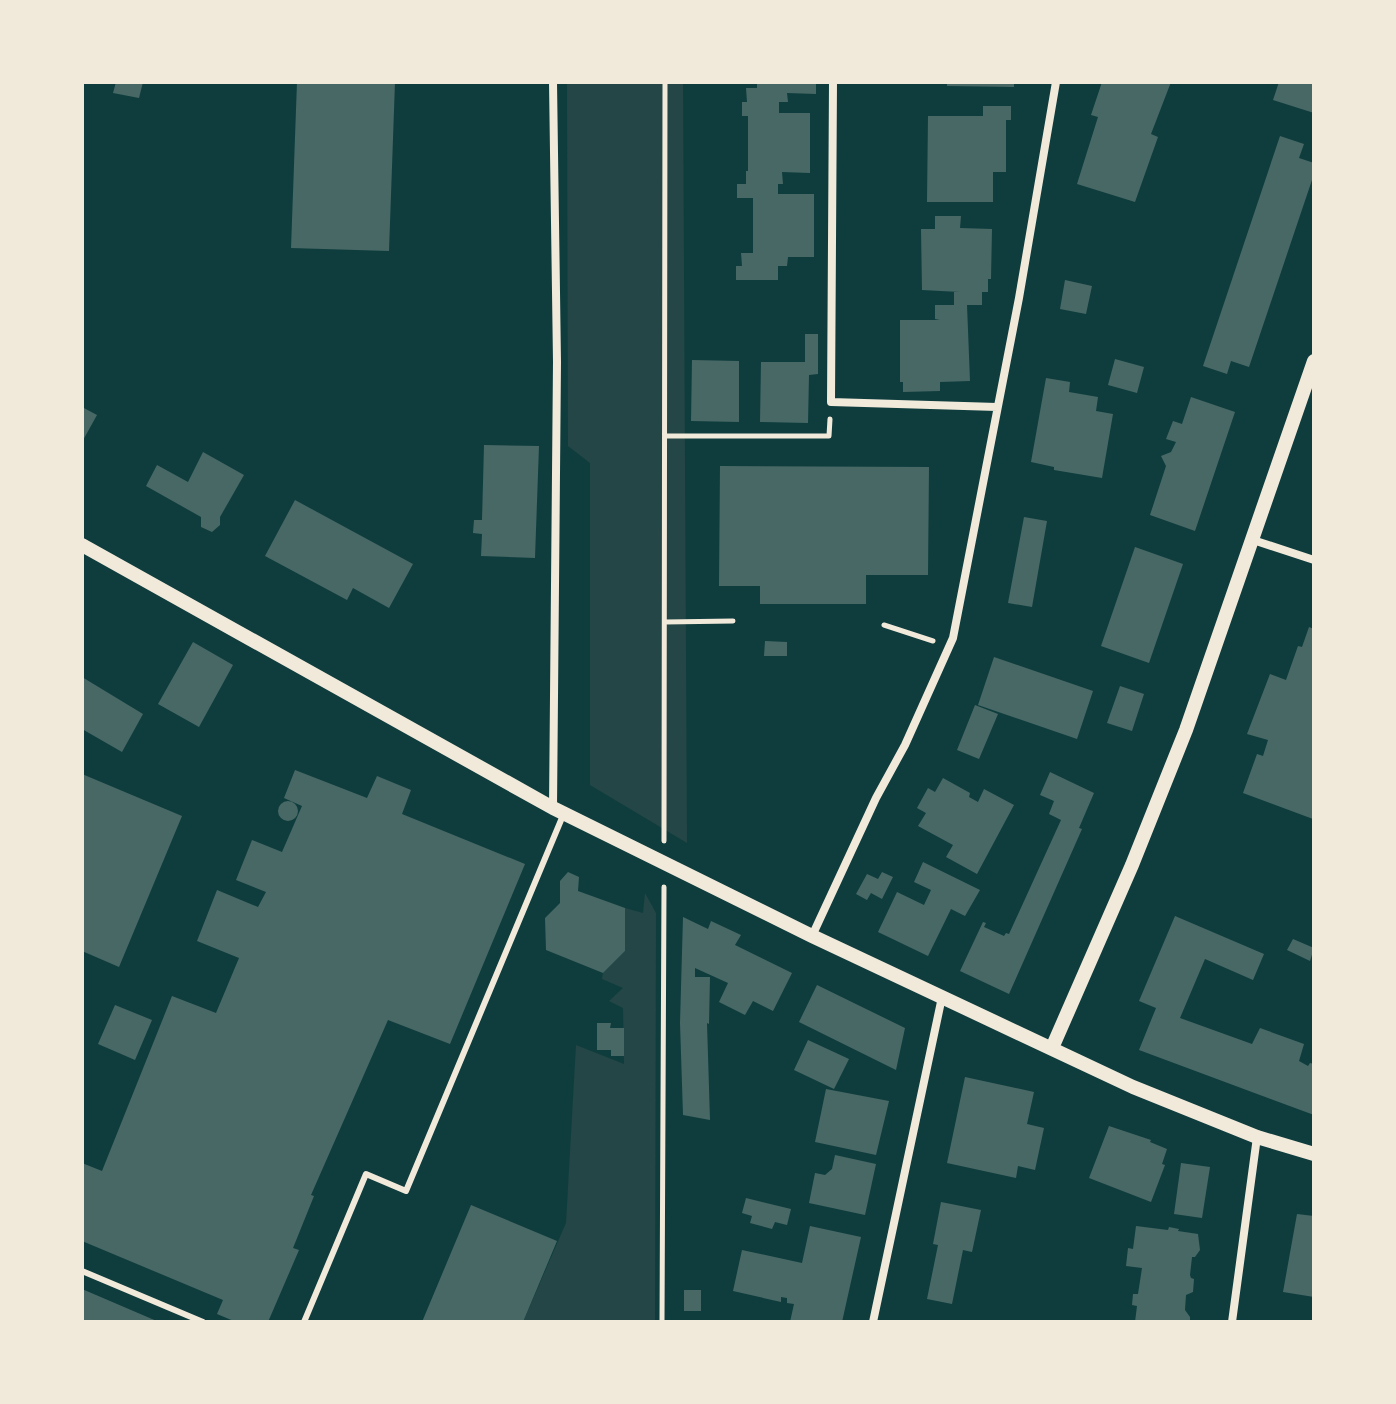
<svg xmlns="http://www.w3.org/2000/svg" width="1396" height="1404" font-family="'PT Sans',sans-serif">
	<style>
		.green { fill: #244646 }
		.building { fill: #486865 }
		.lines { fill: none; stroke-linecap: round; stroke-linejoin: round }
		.path { stroke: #f1e9da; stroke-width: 5 }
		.service { stroke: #f1e9da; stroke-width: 6 }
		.minor { stroke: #f1e9da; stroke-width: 8 }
		.tertiary { stroke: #f1e9da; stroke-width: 14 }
	</style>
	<rect width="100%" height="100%" fill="#0f3d3e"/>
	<!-- green -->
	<path class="green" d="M567,82H683L687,843L590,785V463L568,446Z
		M645,893L656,913L655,1322H523L566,1223L576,1045L624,1064L623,1008L609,1001L623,988L602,979L603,973L625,951V908L643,913Z"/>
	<!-- building -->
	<path class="building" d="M116,82H143L139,98L113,93Z
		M297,82H395L389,251L291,248Z
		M757,82H816V94L787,93L788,102H779V113H810V173L782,172L783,184H778V194H814V257H788L787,266H778V280H736V266H742L741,253H753V198H737V184H746V171H748V116H742V102H747L746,88H757Z
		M947,82H1014V87L947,86Z
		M1102,82H1171L1151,134L1158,137L1135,202L1077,184L1098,117L1091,115Z
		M1279,82H1314V113L1273,100Z
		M983,106H1011V120H1006V172H993V202H927L928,116H983Z
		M1280,136L1304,144L1299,158L1314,163V174L1249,367L1231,361L1227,374L1203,366Z
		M935,216H961L960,228L992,229L991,279H988V292H982V305H967L970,381L940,382V391L903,392V382H900V320H940L935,319V305H954V292H960L922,290L921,229H935Z
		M1065,280L1092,286L1086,314L1060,309Z
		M805,334H818V374L809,375L808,423L760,422L761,362H805Z
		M1115,359L1144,367L1137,393L1108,385Z
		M692,360L739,361V422L691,421Z
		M1046,378L1070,382L1069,392L1098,397L1096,411L1113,414L1102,478L1054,470V467L1031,462Z
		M1191,397L1235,412L1195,531L1150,515L1166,466L1161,456L1171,452L1176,442L1166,439L1173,421L1182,424Z
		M82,407L97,415L82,442Z
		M484,445L539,446L535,558L481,556L482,534L473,533L474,520H482Z
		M203,452L244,475L220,517V525L212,532L201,527V517L146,486L157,465L188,482Z
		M720,466L929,467L928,575H866V604H760V586H719Z
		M295,500L413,564L389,608L353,588L347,600L265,556Z
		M1024,517L1047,521L1032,607L1008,603Z
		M1135,547L1183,564L1149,663L1101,646Z
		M1309,627L1314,629L1313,819L1243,793L1257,754L1263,756L1268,740L1247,734L1270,674L1286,680L1298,646L1302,647Z
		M765,641L787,642V656H764Z
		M193,642L233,665L199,727L158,704Z
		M994,657L1093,691L1077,739L978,705Z
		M82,677L143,714L122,752L82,729Z
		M1120,686L1144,694L1132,731L1107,723Z
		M975,705L998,714L979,759L957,750Z
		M295,770L367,798L377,776L411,790L402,814L525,864L450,1044L388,1020L311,1195L314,1196L293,1248L299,1250L268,1322H236L217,1314L223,1300L82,1241V1163L102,1171L172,996L216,1013L239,958L197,941L217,890L258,907L266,892L236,880L252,840L282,852L302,806L284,798Z
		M1050,772L1094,793L1079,828L1082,829L1009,994L960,971L983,922L986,923L984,927L1004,936L1006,933L1009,934L1061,820L1049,814L1054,801L1040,795Z
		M82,774L182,816L119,967L82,951Z
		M943,778L970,793L969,797L978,802L984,789L1014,805L977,874L946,857L953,845L918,826L926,813L917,808L928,788L935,792Z
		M278 811a10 10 0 1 1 20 0a10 10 0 1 1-20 0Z
		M923,862L980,890L965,916L951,909L928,956L878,932L897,892L924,905L931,890L914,882Z
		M568,872L579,877L578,891L625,908V951L603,973L546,950L545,918L560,903V881Z
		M882,872L893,877L882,899L871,893L867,900L856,894L867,874L878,879Z
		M1175,916L1264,954L1253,980L1205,959L1180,1018L1252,1044L1260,1028L1304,1044L1299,1061L1308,1066L1310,1063L1314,1064V1115L1139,1050L1156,1008L1139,1001Z
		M683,917L708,929L711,921L741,935L735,945L792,973L773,1011L753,1001L745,1015L719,1002L728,983L695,968V977H710L709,1024L707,1023L710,1120L683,1115L680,1023Z
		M1293,939L1314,948L1310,961L1287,950Z
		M817,985L905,1028L896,1070L799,1022Z
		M115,1005L152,1020L135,1060L98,1044Z
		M597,1023H611L610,1028H624V1056H611V1050H597Z
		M808,1040L849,1059L834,1089L794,1070Z
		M965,1077L1034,1092L1027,1124L1044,1128L1035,1170L1018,1166L1016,1178L947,1163Z
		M826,1089L889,1101L876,1155L815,1142Z
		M1109,1126L1151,1140L1150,1142L1167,1149L1162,1164L1165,1165L1151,1202L1089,1178Z
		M835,1155L876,1164L865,1215L809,1203L815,1173L825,1175L832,1169Z
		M1181,1163L1210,1167L1202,1218L1174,1214Z
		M746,1198L791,1209L787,1225L775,1222L772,1229L750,1223L752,1216L742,1213Z
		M941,1202L981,1210L972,1252L963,1250L952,1304L927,1299L938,1245L933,1244Z
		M471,1205L557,1241L523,1322H422Z
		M1297,1214L1314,1216V1297L1283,1292Z
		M810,1226L861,1237L842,1322H790L794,1304L787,1303V1298L781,1297V1302L733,1291L742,1250L802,1263Z
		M1136,1226L1168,1230L1169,1227L1179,1229L1178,1231L1198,1234L1200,1250L1195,1257H1192L1190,1275L1191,1278L1194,1279L1193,1292L1186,1295L1185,1310L1190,1317V1322H1135L1137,1306L1132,1305L1133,1294H1138L1142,1268L1126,1266L1128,1248L1133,1249Z
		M82,1289L159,1322H82Z
		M684,1290H701V1311H684Z"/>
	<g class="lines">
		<!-- path -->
		<path class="path" d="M665,436H829L830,419
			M665,622L733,621
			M884,625L933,641
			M664,841L665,82
			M662,1322L664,887"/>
		<!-- service -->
		<path class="service" d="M82,1271L203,1322
			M304,1322L366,1174L406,1191L564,813"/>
		<!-- minor -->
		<path class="minor" d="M833,82L831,402L997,407
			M1253,540L1314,560
			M553,808L557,362L553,82
			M812,936L876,798L905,745L953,638L1019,298L1056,82
			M873,1322L942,997
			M1232,1322L1257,1137"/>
		<!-- tertiary -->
		<path class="tertiary" d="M82,545L553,808L812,936L1133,1087L1257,1137L1314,1154
			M1052,1048L1132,865L1186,730L1314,361"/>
	</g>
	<!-- border -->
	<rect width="1396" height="1404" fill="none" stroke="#f1e9da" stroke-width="168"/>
</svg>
